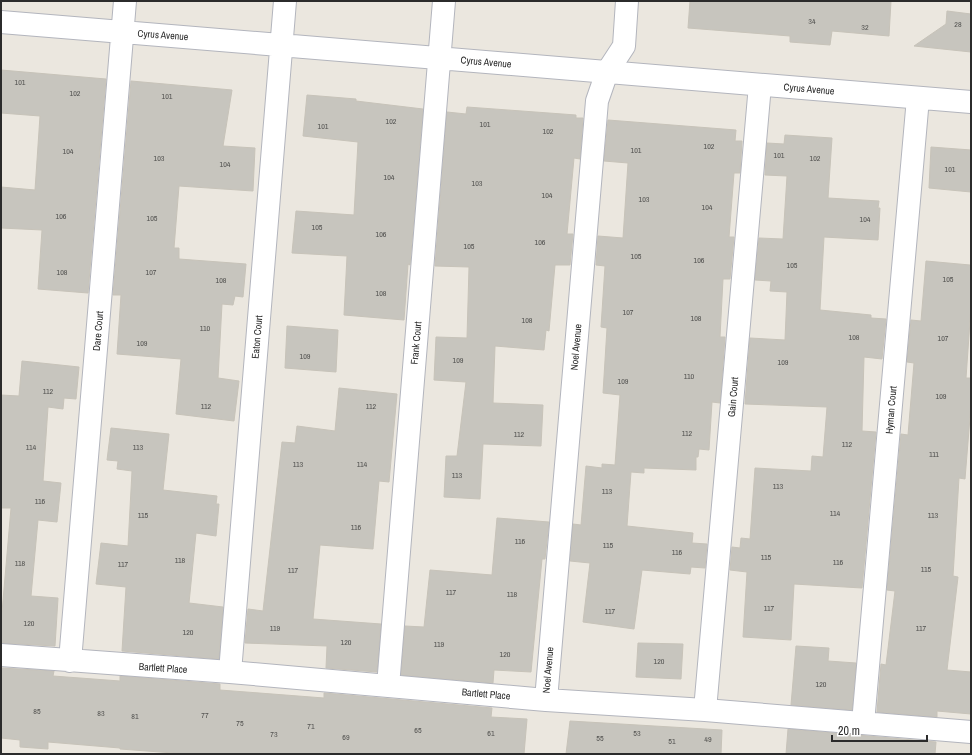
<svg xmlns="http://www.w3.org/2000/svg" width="972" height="755" font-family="'Archivo Narrow',sans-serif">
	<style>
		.building { fill: #c7c5be; stroke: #c7c3b9 }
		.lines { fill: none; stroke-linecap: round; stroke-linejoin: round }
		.street-casing { stroke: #b3b5bd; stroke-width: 24 }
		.street { stroke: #fff; stroke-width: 22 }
		.labels { text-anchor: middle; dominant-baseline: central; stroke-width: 3; stroke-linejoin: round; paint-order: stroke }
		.number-label { font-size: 8px; fill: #525250 }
		.street-label { font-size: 10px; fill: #2b2b2b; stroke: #fff }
	</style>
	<rect width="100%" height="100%" fill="#ebe7df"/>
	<!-- building -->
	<path class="building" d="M690,1H891L889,36L832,31L830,45L790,42V36L688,28Z
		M947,11L971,14V52L914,46L946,24Z
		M1,70L106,79L88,293L38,289L42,230L1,228V187L35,190L40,116L1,113Z
		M131,81L232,90L223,146L255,148L253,191L179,186L174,248H179V259L246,264L243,297L235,296L233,305L222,304L218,378L239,381L234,421L176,414L181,359L117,354L121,295H113Z
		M307,95L356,99V101L423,109L410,265L408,264L404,320L344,315L347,256L292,253L296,211L354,215L358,142L303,136Z
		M467,107L576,115V118H583L580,159L574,158L567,234H573L570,265H555L549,331L546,330L544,350L495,346L493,403L543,405L541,446L483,444L480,499L444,497L446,456H457L466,382L434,380L436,337L467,338L469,267L435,266L447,112L466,114Z
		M608,120L736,130L735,141H742L740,173H734L729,237H734L730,279H723L720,337H725L720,403L712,402L709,450L699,449L698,457H696V470L644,468V473L631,472L627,526L693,533L692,543L707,544L705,568L691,567L690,574L642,570L634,629L583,622L590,563L570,561L573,524L581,525L586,466L602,468V464L615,465L620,395L603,393L607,328L601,327L605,266L596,265L598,236L623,238L628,163L604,161Z
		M785,135L832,138L828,198L879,201L878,208H880L878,240L824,237L820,310L871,315V318L886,319L882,359L864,357L862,431L876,432L862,588L794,584L791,640L743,637L747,572L730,570L732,547L740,548L741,538L750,539L755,468L811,471L812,456L823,457L827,407L745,404L750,338L785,340L787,292L770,291L771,281L755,280L759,238L783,239L787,176L765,175L767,143L784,144Z
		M931,147L971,150V192L929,188Z
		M926,261L970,265L971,268V307L966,378H971V405L965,479L959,478L953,576L958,577L947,670L971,672V714L937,711V717L877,712L881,664L886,665L895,591L887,590L901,434L908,435L914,363L907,362L911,320L921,321Z
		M287,326L338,330L336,372L285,368Z
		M22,361L79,367L76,399L64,398L63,409L48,407L43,481L61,483L57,522L38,520L31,596L58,598L55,646L1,643V612H2L11,508H1V395L19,396Z
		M339,388L397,394L389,482L379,481L373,549L320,545L313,619L381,624L377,672L326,668L327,646L245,643L248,609L263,611L282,442L295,443L297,426L335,431Z
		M111,428L169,434L163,490L217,496L216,504H219L216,536L196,533L189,603L223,607L219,659L122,651L126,587L96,584L101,543L128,546L132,471L117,469L118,461L107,460Z
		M497,518L549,522L545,559H542L531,672L494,670L493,683L401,675L405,626L424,627L430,570L492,575Z
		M638,643L683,644L681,679L636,677Z
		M796,646L829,648L828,661L856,663L852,710L791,705Z
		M1,668L54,671L53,676L120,681V676L220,684V690L324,698V693L492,708L491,717L527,719L524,754H187L120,749V748L48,742V749L20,747V740L1,738Z
		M570,721L722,730L721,754H566Z
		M788,729L936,742L935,754H786Z"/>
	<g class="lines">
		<defs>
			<path id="street" d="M1,22L971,102
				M1,655L230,672L546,700L705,710L971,732
				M70,661L125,1
				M230,672L285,1
				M388,686L444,1
				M546,700L597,101L607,72L624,46L627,1
				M705,710L760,85
				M863,723L918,98"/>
		</defs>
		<!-- street casing -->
		<use href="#street" class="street-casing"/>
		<!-- street -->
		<use href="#street" class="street"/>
	</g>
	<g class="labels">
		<!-- number labels -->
		<g class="number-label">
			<text x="812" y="21">34</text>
			<text x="958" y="24">28</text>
			<text x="865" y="27">32</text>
			<text x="20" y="82">101</text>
			<text x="75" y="93">102</text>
			<text x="167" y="96">101</text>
			<text x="391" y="121">102</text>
			<text x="485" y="124">101</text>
			<text x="323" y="126">101</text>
			<text x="548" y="131">102</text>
			<text x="709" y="146">102</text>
			<text x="636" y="150">101</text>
			<text x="68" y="151">104</text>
			<text x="779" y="155">101</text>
			<text x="159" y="158">103</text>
			<text x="815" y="158">102</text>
			<text x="225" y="164">104</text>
			<text x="950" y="169">101</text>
			<text x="389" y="177">104</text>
			<text x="477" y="183">103</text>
			<text x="547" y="195">104</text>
			<text x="644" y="199">103</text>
			<text x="707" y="207">104</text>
			<text x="61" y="216">106</text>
			<text x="152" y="218">105</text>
			<text x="865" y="219">104</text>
			<text x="317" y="227">105</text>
			<text x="381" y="234">106</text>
			<text x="540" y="242">106</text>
			<text x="469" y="246">105</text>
			<text x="636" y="256">105</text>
			<text x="699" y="260">106</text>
			<text x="792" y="265">105</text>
			<text x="62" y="272">108</text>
			<text x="151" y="272">107</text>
			<text x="948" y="279">105</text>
			<text x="221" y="280">108</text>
			<text x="381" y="293">108</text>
			<text x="628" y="312">107</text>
			<text x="696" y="318">108</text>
			<text x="527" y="320">108</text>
			<text x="205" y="328">110</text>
			<text x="854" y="337">108</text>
			<text x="943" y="338">107</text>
			<text x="142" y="343">109</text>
			<text x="305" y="356">109</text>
			<text x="458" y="360">109</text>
			<text x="783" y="362">109</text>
			<text x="689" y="376">110</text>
			<text x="623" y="381">109</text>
			<text x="48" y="391">112</text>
			<text x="941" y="396">109</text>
			<text x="206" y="406">112</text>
			<text x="371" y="406">112</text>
			<text x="687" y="433">112</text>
			<text x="519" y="434">112</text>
			<text x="847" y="444">112</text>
			<text x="31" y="447">114</text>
			<text x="138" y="447">113</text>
			<text x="934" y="454">111</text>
			<text x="298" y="464">113</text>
			<text x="362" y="464">114</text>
			<text x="457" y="475">113</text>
			<text x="778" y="486">113</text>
			<text x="607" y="491">113</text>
			<text x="40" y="501">116</text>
			<text x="835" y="513">114</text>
			<text x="143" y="515">115</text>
			<text x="933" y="515">113</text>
			<text x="356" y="527">116</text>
			<text x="520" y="541">116</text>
			<text x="608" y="545">115</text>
			<text x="677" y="552">116</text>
			<text x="766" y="557">115</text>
			<text x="180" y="560">118</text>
			<text x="838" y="562">116</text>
			<text x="20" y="563">118</text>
			<text x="123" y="564">117</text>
			<text x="926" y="569">115</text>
			<text x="293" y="570">117</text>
			<text x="451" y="592">117</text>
			<text x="512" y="594">118</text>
			<text x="769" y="608">117</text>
			<text x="610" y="611">117</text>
			<text x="29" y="623">120</text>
			<text x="275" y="628">119</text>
			<text x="921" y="628">117</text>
			<text x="188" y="632">120</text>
			<text x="346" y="642">120</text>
			<text x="439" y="644">119</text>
			<text x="505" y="654">120</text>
			<text x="659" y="661">120</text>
			<text x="821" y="684">120</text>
			<text x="37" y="711">85</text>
			<text x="101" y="713">83</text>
			<text x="205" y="715">77</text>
			<text x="135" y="716">81</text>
			<text x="240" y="723">75</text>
			<text x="311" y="726">71</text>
			<text x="418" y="730">65</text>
			<text x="491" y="733">61</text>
			<text x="637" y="733">53</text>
			<text x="274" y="734">73</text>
			<text x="346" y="737">69</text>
			<text x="600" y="738">55</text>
			<text x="708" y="739">49</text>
			<text x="672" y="741">51</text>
		</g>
		<!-- street labels -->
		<g class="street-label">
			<text transform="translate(163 35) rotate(4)">Cyrus Avenue</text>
			<text transform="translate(486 62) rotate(5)">Cyrus Avenue</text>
			<text transform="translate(809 89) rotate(5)">Cyrus Avenue</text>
			<text transform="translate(98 331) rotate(-85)">Dare Court</text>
			<text transform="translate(257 337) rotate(-85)">Eaton Court</text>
			<text transform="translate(416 343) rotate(-85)">Frank Court</text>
			<text transform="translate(576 347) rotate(-85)">Noel Avenue</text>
			<text transform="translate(733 397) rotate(-85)">Gain Court</text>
			<text transform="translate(891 410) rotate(-85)">Hyman Court</text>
			<text transform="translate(163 668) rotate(4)">Bartlett Place</text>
			<text transform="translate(548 670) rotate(-85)">Noel Avenue</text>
			<text transform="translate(486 694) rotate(5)">Bartlett Place</text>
		</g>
	</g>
	<!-- border -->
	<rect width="972" height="755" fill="none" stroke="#2b2b2b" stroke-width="4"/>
	<!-- scale -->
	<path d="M832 735v6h95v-6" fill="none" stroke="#2b2b2b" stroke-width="2"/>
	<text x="838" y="735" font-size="12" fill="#2b2b2b" stroke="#ffffff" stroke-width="3" paint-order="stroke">20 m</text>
</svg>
